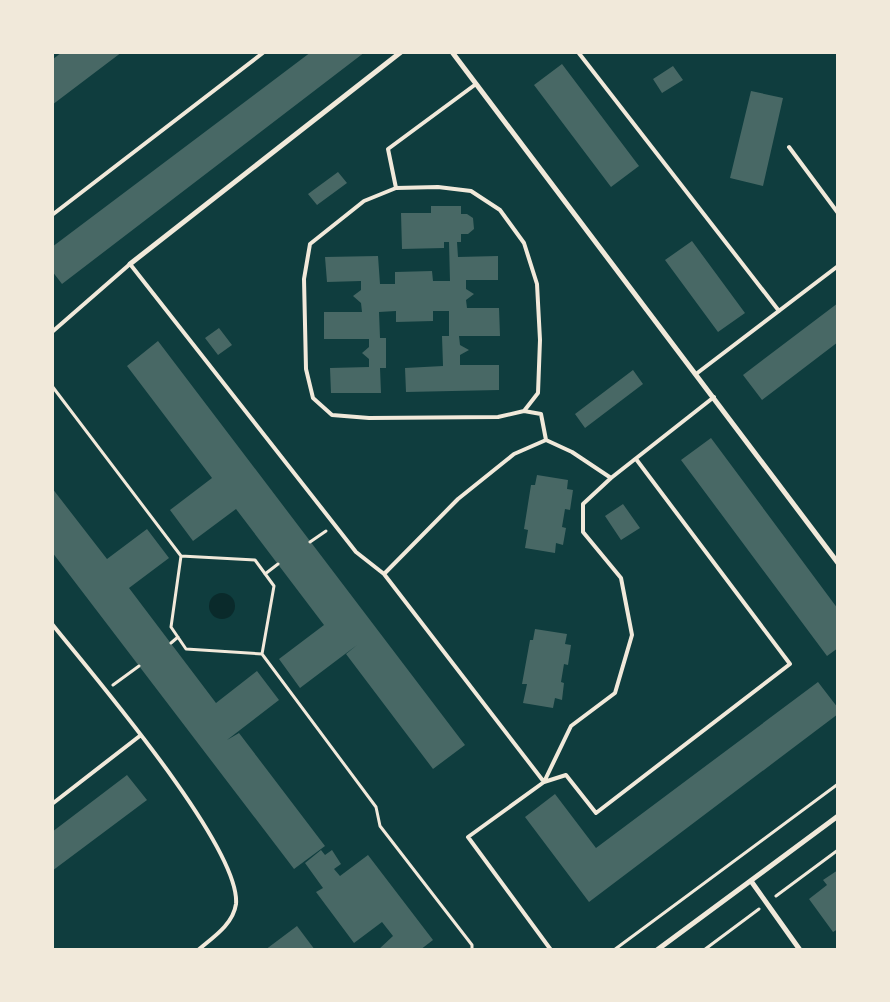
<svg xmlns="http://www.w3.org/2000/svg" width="890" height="1002" font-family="'Source Sans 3',sans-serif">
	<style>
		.water { fill: #0a2a2b }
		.building { fill: #486865 }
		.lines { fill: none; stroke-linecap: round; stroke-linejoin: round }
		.path { stroke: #f1e9da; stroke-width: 3 }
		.service { stroke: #f1e9da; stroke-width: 4 }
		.minor { stroke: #f1e9da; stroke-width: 5 }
	</style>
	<rect width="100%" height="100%" fill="#0f3d3e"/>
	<!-- water -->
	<path class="water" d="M209 606a13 13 0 1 1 26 0a13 13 0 1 1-26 0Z"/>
	<!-- building -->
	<path class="building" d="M62,52H122L52,105V60Z
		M311,52H365L62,284L52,271V247Z
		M562,64L639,166L611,187L534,85Z
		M673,66L683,80L662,93L653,79Z
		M751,91L783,98L763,186L730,178Z
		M338,172L347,183L317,205L308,194Z
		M431,206H461V214H467L473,218L474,229L468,234H461V242H457L458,257L498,256V280H466V289L474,294L466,300L467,308H499L500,336H459L460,345L469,350L460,355V365H499V390L406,392L405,368L443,366L442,336H449V311H433V321L396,322V311L379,312L380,338H386V368H380L381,393H331L330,368L369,367V359L362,353L369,347V339H324V312H362L361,303L353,296L361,290V281L327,282L325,257L378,256L380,284H395V272L432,271L433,281H450L449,242H444V248L402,249L401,213H431Z
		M692,241L745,313L718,332L665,260Z
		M838,303V342L762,400L743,375Z
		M219,328L232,345L218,355L205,338Z
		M158,341L465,745L433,769L346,654L357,645L300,688L279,659L324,625L236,509L193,541L170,510L212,478L127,366Z
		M633,370L643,384L585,428L575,414Z
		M711,438L838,609V648L827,656L681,460Z
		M537,475L568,480L567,489L573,490L570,510L565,509L562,527L566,528L563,545L556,543L555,553L525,548L528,530L524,529L531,485H535Z
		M52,488L107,559L147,529L169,558L129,588L216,703L257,671L279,700L227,740L239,733L325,846L294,869L52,552Z
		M623,504L640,528L621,540L605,516Z
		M535,629L567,634L565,644L571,645L568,665L564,664L561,682L564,683L562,700L555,698L553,708L523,703L527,684H522L530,640H533Z
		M818,682L838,708V714L589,902L525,817L555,794L596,848Z
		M127,775L147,800L52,871V832Z
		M321,850L325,855L332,850L341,864L334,869L340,876L368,855L433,940L420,950H378L393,936L382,922L354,943L316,892L323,888L305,863Z
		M838,870V929L833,932L809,899L827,885L823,880Z
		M297,926L315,950H265Z"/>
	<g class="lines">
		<!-- path -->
		<path class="path" d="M52,386L181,556L171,627L186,649L262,654
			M310,542L326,531
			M181,556L255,560L274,586L262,654L376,807L380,826L472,945V950
			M265,574L278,564
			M171,643L178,637
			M113,685L139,666
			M776,896L838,850
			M614,950L838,784
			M704,950L759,909"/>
		<!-- service -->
		<path class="service" d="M578,52L779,311
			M789,147L838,213
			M438,187L471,191L500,210L524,243L537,284L540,340L538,393L524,411L498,417L369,418L332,415L313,398L306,369L304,279L310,244L364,201L396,188Z
			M396,188L388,149L476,84
			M52,215L264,52
			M52,332L130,264L356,552L384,574L544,782L566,775L596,813L790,664L636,459
			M696,374L838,266
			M524,411L541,414L546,440
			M384,574L458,499L514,454L546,440L572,452L611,478
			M52,624C92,674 241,847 236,904C233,925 212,938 198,950
			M52,804L141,735
			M551,950L468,837L544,782L571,726L615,693L632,635L621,578L583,532V504L611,478L714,397"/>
		<!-- minor -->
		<path class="minor" d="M452,52L838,563
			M130,264L401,52
			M751,881L800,950
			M657,950L838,816"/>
	</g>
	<!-- border -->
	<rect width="890" height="1002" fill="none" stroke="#f1e9da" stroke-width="108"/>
</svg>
